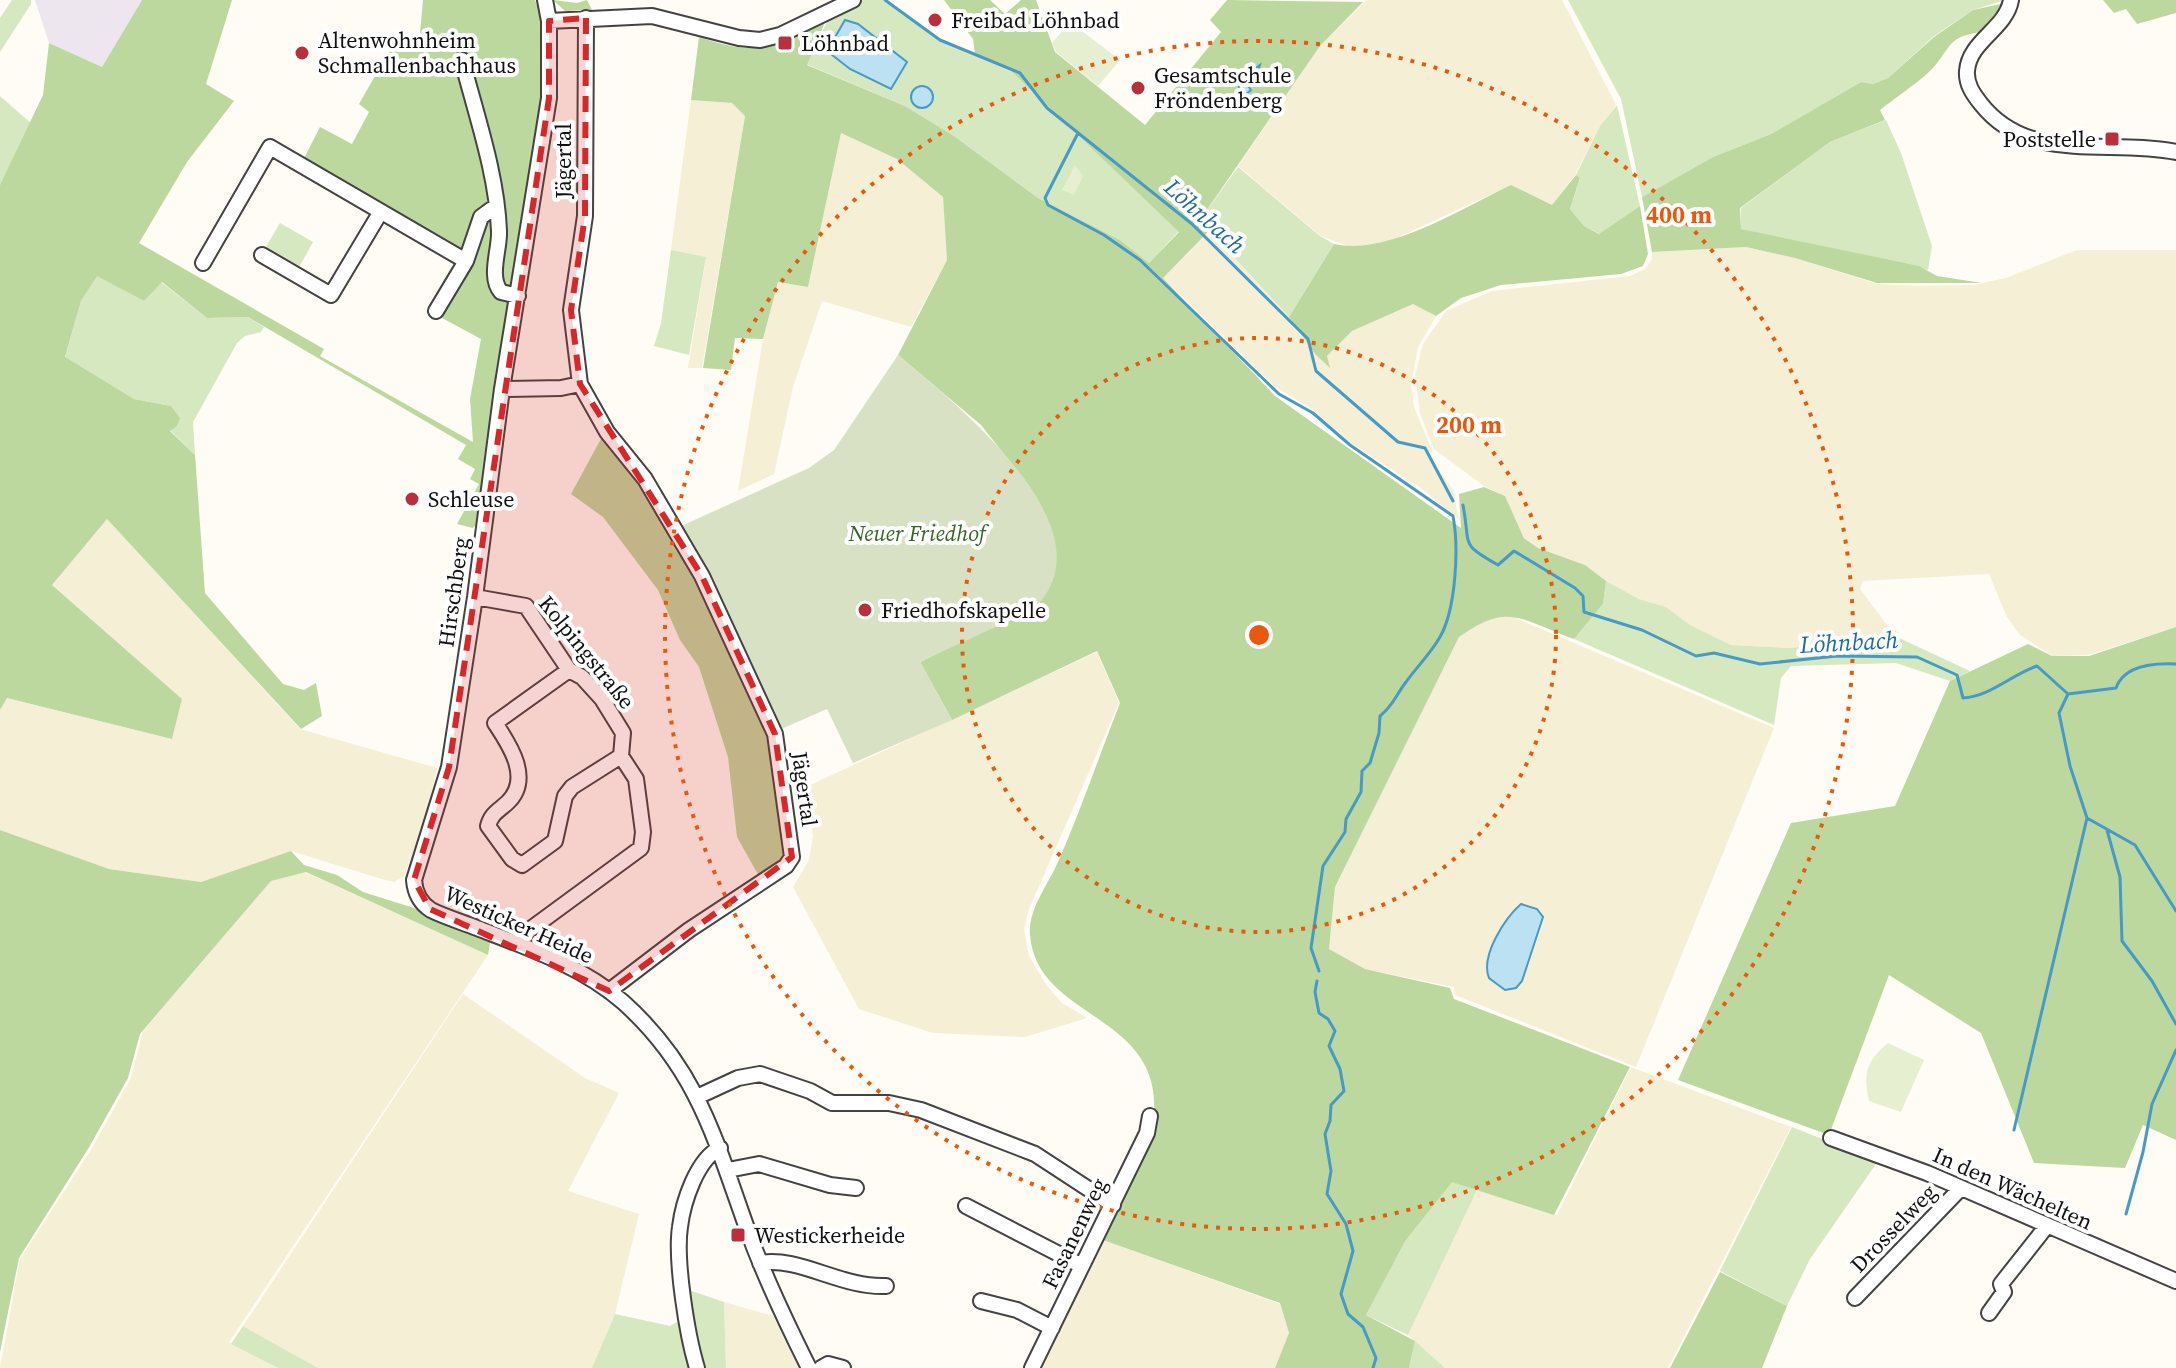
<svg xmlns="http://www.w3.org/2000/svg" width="2176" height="1368" font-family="'Source Serif 4',serif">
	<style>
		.industrial { fill: #ede6ee }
		.farmland { fill: #f4efd5 }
		.green { fill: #d6e8bf }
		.forest { fill: #bcd89f }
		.cemetery { fill: #d9e1c5 }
		.pitch { fill: #e6f0d0 }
		.water { fill: #bce1f3; stroke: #479ac6; stroke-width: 2 }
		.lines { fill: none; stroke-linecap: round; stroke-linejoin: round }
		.stream { stroke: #479ac6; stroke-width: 3 }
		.minor-casing { stroke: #434343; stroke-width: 18 }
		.minor { stroke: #fff; stroke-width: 14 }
		.marked { fill: #d62828; fill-opacity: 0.2; stroke: #d62828; stroke-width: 6; stroke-dasharray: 16 10; stroke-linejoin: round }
		.ring { fill: none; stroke: #e8590c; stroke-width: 4; stroke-dasharray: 4 8 }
		.poi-dot { fill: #b9303d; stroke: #fff; stroke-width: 3 }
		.labels { text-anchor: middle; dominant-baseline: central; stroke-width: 8; stroke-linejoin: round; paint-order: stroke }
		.poi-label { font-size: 22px; fill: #101010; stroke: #fff; text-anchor: start }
		.street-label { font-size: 22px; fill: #101010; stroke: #fff }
		.park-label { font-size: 22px; font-style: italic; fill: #356524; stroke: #fff }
		.water-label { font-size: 24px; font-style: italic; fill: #206c9c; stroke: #fff }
		.centre { fill: #e8590c; stroke: #fff; stroke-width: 4 }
		.ring-label { font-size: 24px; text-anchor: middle; font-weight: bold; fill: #e8590c; stroke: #fff; stroke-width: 8; stroke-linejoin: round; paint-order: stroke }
	</style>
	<rect width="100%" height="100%" fill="#fefcf5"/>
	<!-- industrial -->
	<path class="industrial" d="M35,0H142L102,67L49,43Z"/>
	<!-- farmland -->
	<path class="farmland" d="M1367,0H1562L1616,105L1600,126L1575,175L1552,205L1511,185L1390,241L1350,247L1321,236L1238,166L1320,46Z
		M691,100L732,103L745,116L702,368H688L706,258L671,250Z
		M841,133L897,159L943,197L947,260L911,327L822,301L793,387L774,474L738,491L763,339L778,282L808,287Z
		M1210,231L1289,317L1315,354L1329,367L1327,356L1352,331L1413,304L1436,316L1418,347L1411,385L1414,407L1432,451L1428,455L1454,491L1458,519L1421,488L1351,443L1313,410L1273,385L1163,278Z
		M1746,247L1795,258L1877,284L1920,286L1973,285L2006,278L2077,250H2176V627L2088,655L2053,656L2020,635L2007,617L1989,574L1863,581L1860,589L1887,625L1899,633L1877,641L1790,648L1731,645L1690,625L1666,607L1639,599L1606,581L1585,565L1538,548L1524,537L1505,496L1484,486L1434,449L1420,413L1415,375L1423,344L1446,311L1492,291L1630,276L1645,269L1652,259V252Z
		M107,519L300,729L437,768L426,818L404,876L394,882L385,880L291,851L201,882L109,869L0,830V710L6,698L172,739L182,699L52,585Z
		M1506,614L1774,728L1636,1067L1455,995L1454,987L1365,969L1329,949L1335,887L1459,637L1483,619Z
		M1097,652L1119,703L1029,909L1024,929L1029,956L1047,986L1062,1003L1087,1018L1025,1037L933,1033L859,1009L793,887L809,860L813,836L808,786Z
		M305,872L488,955L229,1342L278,1368H0L20,1259L91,1150L131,1078L143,1031L271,881Z
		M463,994L585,1078L619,1093L568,1191L639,1214L615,1314L592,1368H318L243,1326Z
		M1631,1067L1791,1127L1668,1368H1445L1408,1335L1477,1190L1557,1215Z
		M1103,1240L1280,1304L1289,1333L1275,1368H1040Z
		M724,1302L773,1316L799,1368H726Z"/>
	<!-- green -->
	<path class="green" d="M12,0H31V4L0,52V18Z
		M853,0H888L933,36L1011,71L1179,231L1149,263L1120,240L1038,198L954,136L905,106L806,64L833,10Z
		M1568,0H2005L1973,10L1934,36L1888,78L1873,84L1861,82L1771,134L1713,157L1642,197L1621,99Z
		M0,96L32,124L0,185Z
		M1617,105L1640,206L1600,234L1584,226L1570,209L1580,179L1576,175L1600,126Z
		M1886,120L1901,153L1932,246L1928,270L1741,229V208L1830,142Z
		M1238,167L1320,236L1334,244L1289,317L1200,220Z
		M280,223L313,242L297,271L263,252Z
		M671,250L706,257L689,355L654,346L661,323Z
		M97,275L144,301L161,282L207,318L248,317L264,327L261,332L245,336L237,343L193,422L195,455L170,430L171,406L134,399L65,358L81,301Z
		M1606,581L1639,599L1666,607L1690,625L1731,645L1790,648L1897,637L1970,671L1950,681L1896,663L1791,666L1781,678L1774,725L1574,639L1603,604Z
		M1792,1127L1878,1161L1810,1259L1787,1306L1720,1271Z
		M1452,1181L1477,1190L1408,1335L1366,1315L1404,1241Z
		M689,1290L724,1302L726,1368H702Z
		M615,1314L670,1326L686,1317L695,1368H592Z
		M243,1326L318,1368H278L231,1344Z
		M1415,1341L1445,1368H1409Z"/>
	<!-- forest -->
	<path class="forest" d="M142,0H232L206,84L234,101L187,162L139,243L324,349L320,356L473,442L470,399L481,339L431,312L459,263L298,170L320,127L352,144L369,112L359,104L395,41L420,33L423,0H535L544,23L542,97L476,525L473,528L457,524L479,484L470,479L475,469L458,459L466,445L248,317L207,318L162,282L144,301L97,276L81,301L65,357L134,399L171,406L180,418L177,426L170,431L195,455L205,593L283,684L304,690L316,683L322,716L301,729L107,519L52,585L182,699L172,739L7,698L0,710V185L43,95L49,43L102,67Z
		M553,0L577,3L587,0L592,10L565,11Z
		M944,0H990L1005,14L1021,0H1036L1055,52L1145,125L1221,32L1210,20L1227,0L1363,2L1320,46L1200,220L1210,230L1163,278L1275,396L1461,528L1459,494L1484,487L1505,496L1524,538L1538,548L1585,565L1606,581L1603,604L1574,639C1521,620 1509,601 1459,637L1335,887L1329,949L1365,969L1450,988L1454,999L1630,1067L1554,1215L1452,1182L1405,1241L1366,1315L1415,1341L1409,1368H1275L1289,1333L1280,1303L1103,1240C1116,1211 1145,1163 1151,1134C1177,1011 1037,1025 1030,935C1028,909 1048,885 1058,862C1081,810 1099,756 1120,703L1097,651L952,720L920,662L1040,603L1030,487L981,425L898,355L947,260L943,197L897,159L841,133L808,287L778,282L763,339L735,338L731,370L703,368L745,116L732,103L691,100L699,37C758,57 772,48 825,22L807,65L905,106L954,136L1038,198L1120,240L1149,263L1179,232L1011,71L975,55L973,39Z
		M2103,0H2176V13L2137,24L2126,9L2114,13Z
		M2005,3L2002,12L1983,32C1946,35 1951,50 1930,71C1915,85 1896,97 1880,110L1885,120L1830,142L1740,208L1741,229L1919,266L1937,276L1982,283H1877L1795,258L1746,247L1652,252L1642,197L1713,157L1771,134L1861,82L1873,84L1888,78L1934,37L1973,10Z
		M1576,175L1580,178L1570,209L1584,226L1599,234L1640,206L1648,254L1643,266L1621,274L1501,285L1461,298L1436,316L1413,304L1352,331L1327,356L1330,368L1315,354L1289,317L1334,244C1388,256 1462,208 1511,185L1552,205Z
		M603,435L652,499L666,530L703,586L772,737L787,858L760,878L737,837L728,757L699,667L680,640L658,590L603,517L571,494Z
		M2176,627V1140L2143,1125L2125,1168L2034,1163L1981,1033L1889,975L1829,1135L1678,1080L1791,823L1895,806L1950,681L2028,644L2052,656H2089Z
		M0,830L109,869L201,882L291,851L304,865L337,875L363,892L414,908L490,942L488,955L306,872L271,881L140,1034L128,1078L88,1149L19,1258L0,1352Z
		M1720,1272L1787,1306L1762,1368H1670Z"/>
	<!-- cemetery -->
	<path class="cemetery" d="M898,355C950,399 1108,523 1040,602C1031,613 940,652 920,662L952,720L853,763L827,709L779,730L707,571L679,527L809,468L834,450Z"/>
	<!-- pitch -->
	<path class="pitch" d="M1070,22L1120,60L1098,86L1056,52L1052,43Z
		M1075,165L1083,176L1074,195L1062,190Z
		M1888,1043L1924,1060L1901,1112L1869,1101C1863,1074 1866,1061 1888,1043Z"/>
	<!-- water -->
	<path class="water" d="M845,20L858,24L907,62L891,89L850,69L827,51Z
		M1260,65L1255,82L1248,86L1251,90L1245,95L1239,91V81Z
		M911 97a11 11 0 1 1 22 0a11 11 0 1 1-22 0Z
		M1521,904L1537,909L1543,917L1522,981L1516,988L1505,990L1489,978C1480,956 1505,918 1521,904Z"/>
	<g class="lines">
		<!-- stream -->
		<path class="stream" d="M885,0L940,40L1020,73L1047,108L1192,224L1308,339L1316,371L1398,442L1425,448L1453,501
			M1078,133L1045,198L1048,205L1104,235L1140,260L1279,394L1313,413L1350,445L1453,516C1459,548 1456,609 1440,637C1431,653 1416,668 1406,682C1396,695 1393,706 1380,716L1379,733L1370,763L1362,771L1361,792L1346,819L1345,832L1323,866L1311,948L1319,971
			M1463,505C1471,547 1459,543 1498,565L1514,551L1575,588L1583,596L1584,612L1642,630L1696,656L1714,653L1760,664L1837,656L1917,657L1957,675L1963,698C1991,696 2009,676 2037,666L2068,694L2059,713L2070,766L2087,818L2135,845L2176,911
			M2068,694L2116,688C2124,665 2154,663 2176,664
			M2107,830L2120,877L2122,941L2152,981L2176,1024
			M1317,981L1315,992L1319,1013L1328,1019L1335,1031L1329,1046L1340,1069L1344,1091L1331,1105L1330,1121L1325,1134L1331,1171L1327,1194L1346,1224L1353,1251L1341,1294L1348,1314L1363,1327L1376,1358L1373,1368
			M2014,1130L2087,818
			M2126,1214L2143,1152L2152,1104L2176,1050"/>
		<defs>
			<path id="minor" d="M545,0L549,21V98L502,389L475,597L449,767L414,880C415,893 420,903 431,910C445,917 462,922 477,928C526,947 582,966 623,1002C699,1070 716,1143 749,1234C766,1280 787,1324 809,1368
				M2011,0C2006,29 1969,41 1967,71C1966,84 1973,94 1981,104C2029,165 2109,138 2176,152
				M586,18L585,216L571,310L580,384L607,432L645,479L702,576L775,734L792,857L786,866L689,930L609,991
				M549,21L652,16L739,38L760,40L780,35L853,0
				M462,60C476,115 497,174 499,231C500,249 488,277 501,292L518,296
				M262,255L331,295L380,213
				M466,261L481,217L496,206
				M203,263L270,147L466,261L436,311
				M502,389L561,388L580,384
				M475,597L526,606L569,670L582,677L602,699L623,733L621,756L636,779L643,832L641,848L513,942
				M569,670L495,723C509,744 533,779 507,803C498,811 491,814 488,826L512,859L522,865L555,841L565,796L572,787L621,756
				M699,1096L738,1078L760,1074L810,1091L832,1103H889L921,1110L1035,1154L1113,1205
				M1831,1138L1927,1173L2176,1281
				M728,1170L759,1164L830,1185L856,1188
				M966,1206L1082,1266
				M760,1263C799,1256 841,1288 886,1286
				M1855,1298L1961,1188
				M981,1301L1017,1310L1052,1328
				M1989,1313L2004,1292L2001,1284L2046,1227
				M697,1368C687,1335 675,1260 680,1227C683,1202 697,1159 720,1148
				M821,1368L828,1364L843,1368
				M1032,1368L1147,1133L1150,1116"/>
		</defs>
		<!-- minor casing -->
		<use href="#minor" class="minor-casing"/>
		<!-- minor -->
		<use href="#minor" class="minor"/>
	</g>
	<!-- marked area -->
	<path class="marked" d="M586,18L585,216L571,310L580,384L702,576L775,734L792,857L609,991L430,909L414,880L449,767L549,98V21Z"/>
	<!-- distance rings -->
	<g class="ring">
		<circle cx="1259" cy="635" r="297"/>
		<circle cx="1259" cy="635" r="594"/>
	</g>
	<!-- markers -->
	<g class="poi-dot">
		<circle cx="935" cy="20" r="8"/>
		<rect x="777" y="35" width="16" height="16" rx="4"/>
		<circle cx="302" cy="53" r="8"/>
		<circle cx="1138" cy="88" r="8"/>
		<rect x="2104" y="131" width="16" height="16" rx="4"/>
		<circle cx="412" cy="499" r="8"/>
		<circle cx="865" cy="610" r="8"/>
		<rect x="730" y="1227" width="16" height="16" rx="4"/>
	</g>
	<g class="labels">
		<!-- poi labels -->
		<g class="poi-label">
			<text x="951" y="20">Freibad Löhnbad</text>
			<text x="318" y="40">Altenwohnheim<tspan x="318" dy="25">Schmallenbachhaus</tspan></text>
			<text x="801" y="43">Löhnbad</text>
			<text x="1154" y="75">Gesamtschule<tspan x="1154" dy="25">Fröndenberg</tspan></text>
			<text x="2096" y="139" text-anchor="end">Poststelle</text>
			<text x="428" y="499">Schleuse</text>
			<text x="881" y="610">Friedhofskapelle</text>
			<text x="754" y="1235">Westickerheide</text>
		</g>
		<!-- street labels -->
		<g class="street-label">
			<text transform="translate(563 161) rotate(-90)">Jägertal</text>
			<text transform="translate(453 592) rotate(-82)">Hirschberg</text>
			<text transform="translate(587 652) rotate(51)">Kolpingstraße</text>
			<text transform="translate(805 789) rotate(82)">Jägertal</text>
			<text transform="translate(519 924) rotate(24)">Westicker Heide</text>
			<text transform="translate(2013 1188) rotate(24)">In den Wächelten</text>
			<text transform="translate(1893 1228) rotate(-46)">Drosselweg</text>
			<text transform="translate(1074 1233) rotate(-64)">Fasanenweg</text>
		</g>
		<!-- park labels -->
		<g class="park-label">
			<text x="917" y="533">Neuer Friedhof</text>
		</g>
		<!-- water labels -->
		<g class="water-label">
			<text transform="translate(1205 216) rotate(42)">Löhnbach</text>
			<text transform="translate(1849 642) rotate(-3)">Löhnbach</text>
		</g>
	</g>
	<circle cx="1259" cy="635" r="12" class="centre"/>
	<g class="ring-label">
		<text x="1679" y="223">400 m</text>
		<text x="1469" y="433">200 m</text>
	</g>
</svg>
